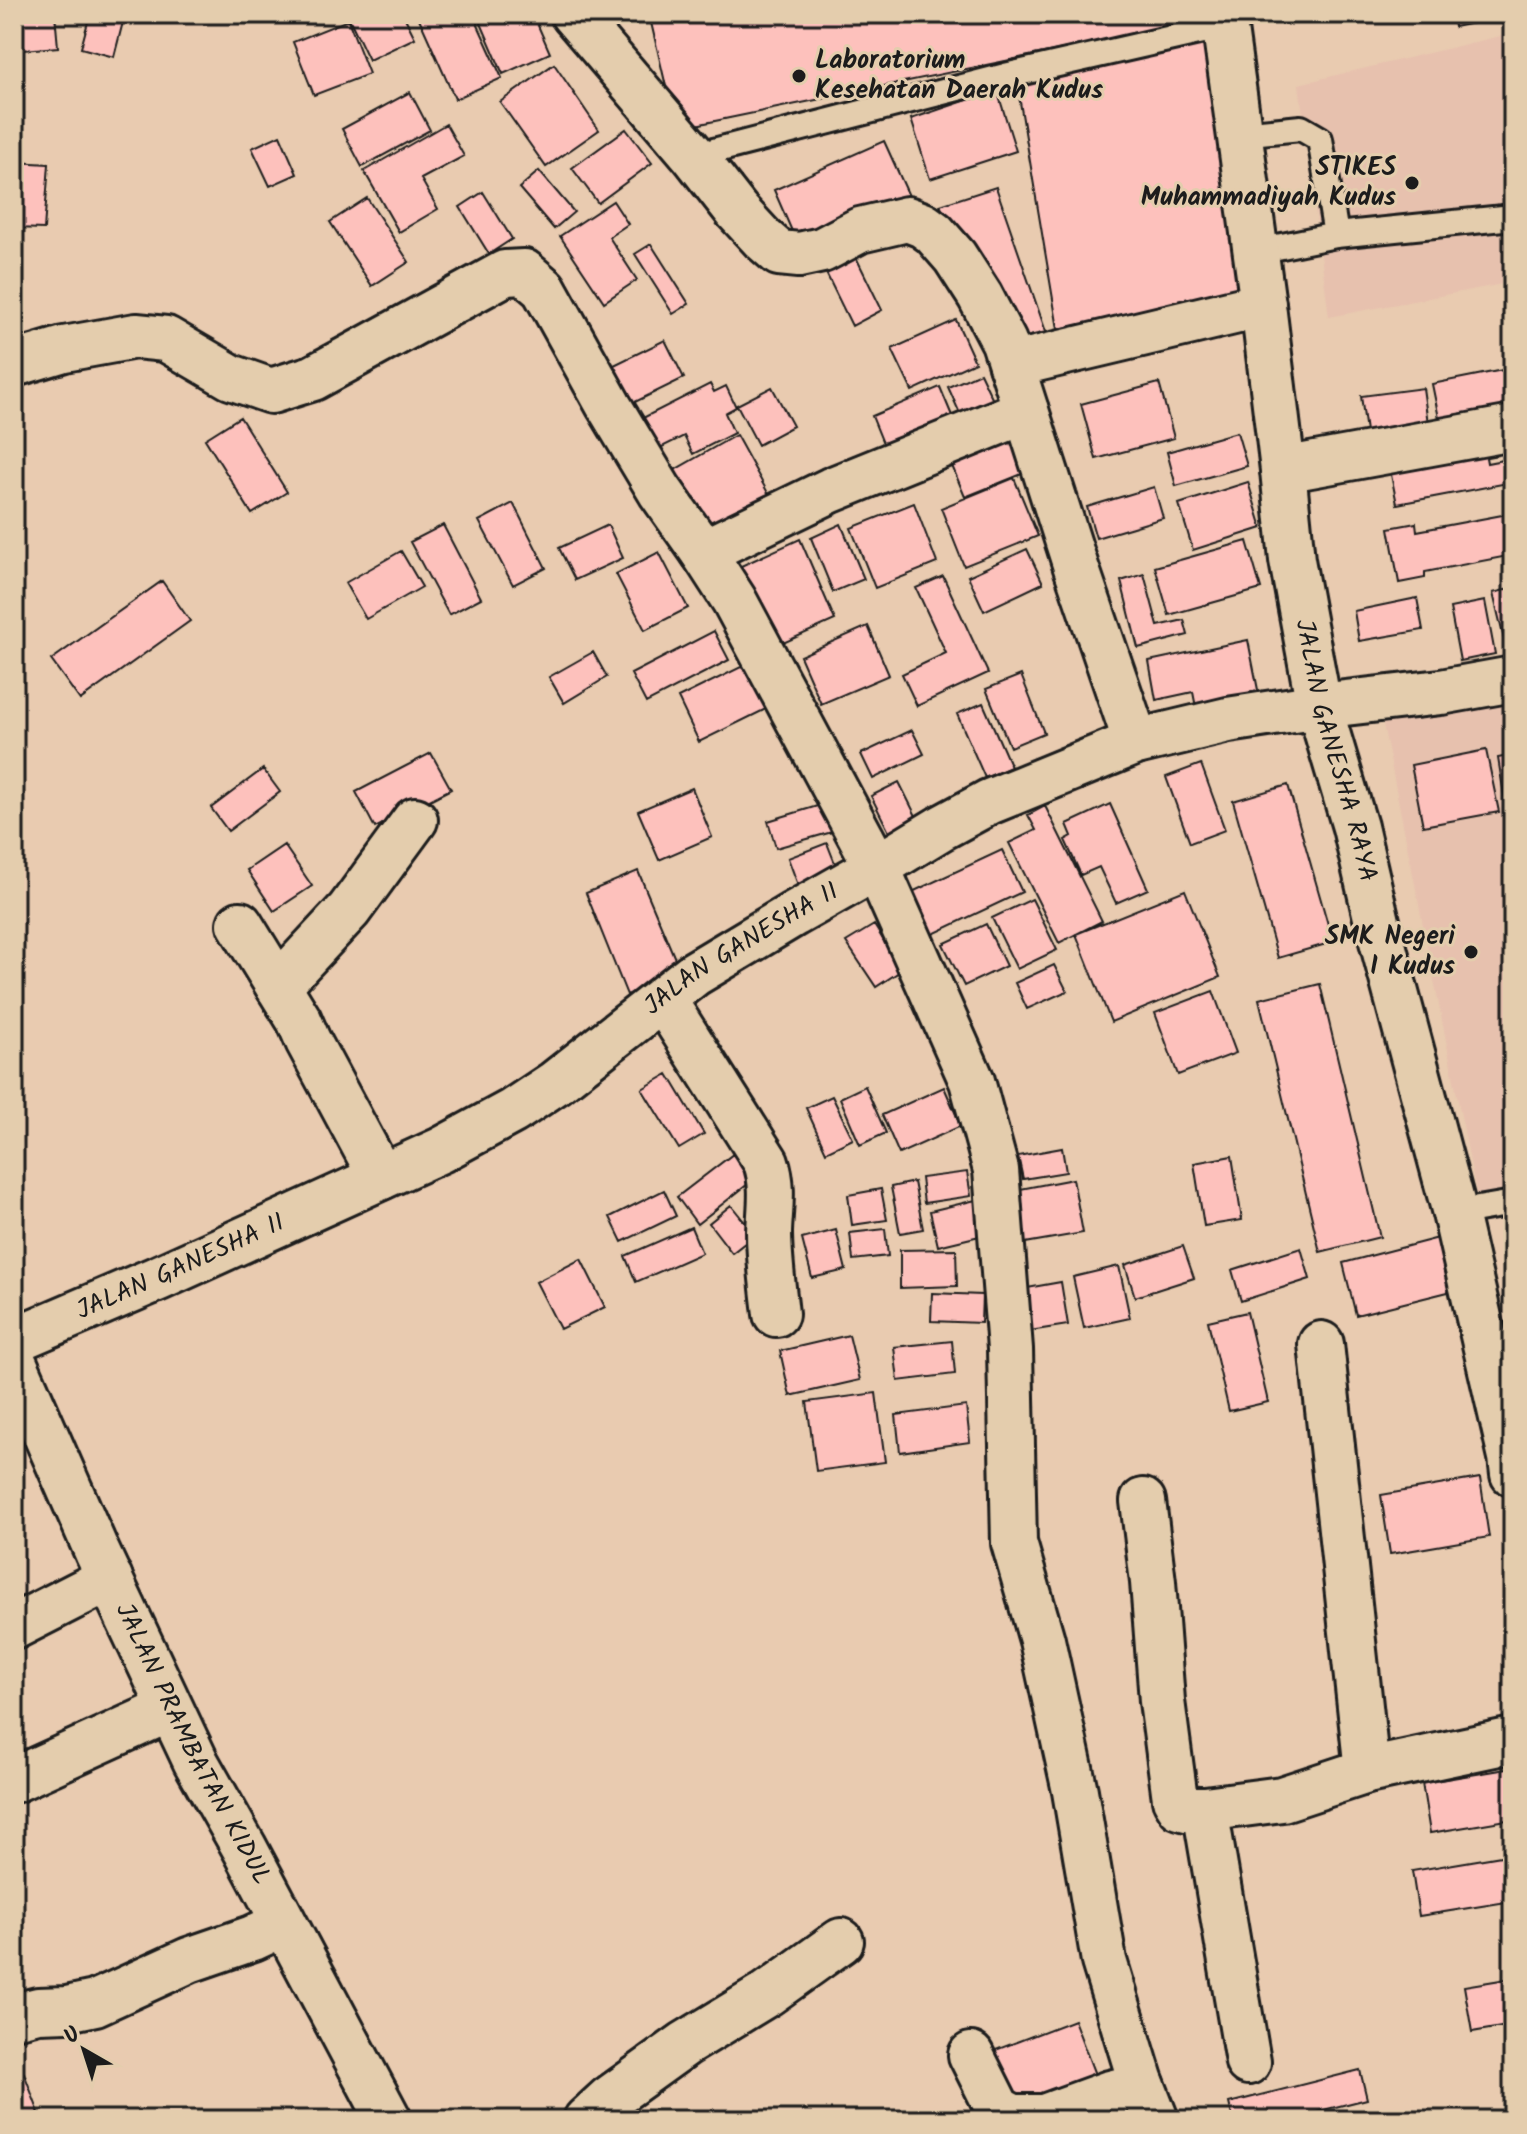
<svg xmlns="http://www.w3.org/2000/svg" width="1527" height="2134" font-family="Kalam,sans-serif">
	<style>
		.built { fill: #e7c1ae }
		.building { fill: #fdc1bc; stroke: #1c1c1c; stroke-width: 2 }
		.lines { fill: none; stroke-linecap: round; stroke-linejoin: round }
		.service-casing { stroke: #1c1c1c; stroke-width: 30 }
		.minor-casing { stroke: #1c1c1c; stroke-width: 50 }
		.tertiary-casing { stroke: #1c1c1c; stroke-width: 50 }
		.service { stroke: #e4cdad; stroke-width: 24 }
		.minor { stroke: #e4cdad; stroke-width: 44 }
		.tertiary { stroke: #e4cdad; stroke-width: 44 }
		.poi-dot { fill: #1c1c1c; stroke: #e4cdad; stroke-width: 3 }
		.labels { text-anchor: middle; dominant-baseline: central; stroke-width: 6; stroke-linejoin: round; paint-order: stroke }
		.poi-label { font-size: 26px; font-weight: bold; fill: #1c1c1c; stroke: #e4cdad; text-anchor: end }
		.street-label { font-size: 26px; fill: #1c1c1c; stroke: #e4cdad }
	</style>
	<rect width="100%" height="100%" fill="#e9cbb0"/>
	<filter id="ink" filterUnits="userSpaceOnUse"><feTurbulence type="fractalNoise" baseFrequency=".0125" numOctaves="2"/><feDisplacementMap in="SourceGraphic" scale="16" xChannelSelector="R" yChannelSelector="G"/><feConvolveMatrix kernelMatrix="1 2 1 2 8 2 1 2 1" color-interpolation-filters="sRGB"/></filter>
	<g filter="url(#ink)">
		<!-- built -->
		<path class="built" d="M1513,33V282L1329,317L1299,84Z
			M1513,694V1190L1477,1196L1381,714Z"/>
		<!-- building -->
		<path class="building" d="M20,14H55L58,47L23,50Z
			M90,14H125L114,57L81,48Z
			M347,14H403L415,38L369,60Z
			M417,14H473L502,78L455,99Z
			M477,14H533L550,53L503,74Z
			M649,14H1192L1194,22L676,129Z
			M1452,14H1513V15L1454,27Z
			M348,20L369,74L314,95L293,42Z
			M1203,41L1249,292L1058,329L1016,78Z
			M554,64L599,130L546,167L500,102Z
			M997,90L1016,151L930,179L911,119Z
			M410,92L430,130L362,167L342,129Z
			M446,124L464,156L421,179L438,209L399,232L364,171Z
			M626,129L652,163L598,203L572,168Z
			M280,135L297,174L270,186L252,148Z
			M884,141L909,196L798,245L774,190Z
			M14,162L49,164L44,229L14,228Z
			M539,171L574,212L554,229L519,188Z
			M996,187L1047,335L1010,348L940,205Z
			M483,192L512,239L489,254L460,207Z
			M367,198L409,262L372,286L330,222Z
			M613,201L628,224L609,237L637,280L604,302L560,236Z
			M651,244L689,304L673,314L635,254Z
			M854,253L882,310L852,326L824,269Z
			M956,320L975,362L912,391L892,349Z
			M665,340L684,378L629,405L610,367Z
			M1508,369L1513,394V412L1441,428L1432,384Z
			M980,373L999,413L966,427L948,387Z
			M1159,383L1174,438L1096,459L1081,404Z
			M710,384L714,392L726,386L736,407L725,413L734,433L693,454L684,436L642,457L627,426Z
			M772,387L793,426L758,445L737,405Z
			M940,387L960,435L891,463L872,416Z
			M1423,388L1429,430L1367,439L1361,396Z
			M240,417L287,492L252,514L205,439Z
			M1237,432L1247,466L1176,486L1167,452Z
			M736,435L773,502L703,541L666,475Z
			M1013,435L1027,472L965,497L950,461Z
			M1484,446L1487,463L1513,458V482L1397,504L1389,465Z
			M1014,478L1038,536L964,566L941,508Z
			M1248,482L1262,528L1193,550L1179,504Z
			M1154,487L1163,518L1096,538L1087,507Z
			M513,503L546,568L513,585L479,521Z
			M914,503L937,563L875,588L851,528Z
			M1513,513V555L1425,572V578L1399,583L1389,528L1416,523L1417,531Z
			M841,524L864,579L833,592L811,538Z
			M443,525L481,598L449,615L410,542Z
			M608,525L623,558L575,580L559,548Z
			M800,539L835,620L765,651L730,571Z
			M1247,541L1261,589L1169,615L1155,567Z
			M1027,549L1043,583L984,611L968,576Z
			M401,551L422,587L366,619L345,583Z
			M659,552L688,608L645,630L616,574Z
			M1144,574L1158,626L1184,620L1188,635L1138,648L1121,581Z
			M943,576L988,673L917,706L902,674L946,653L916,588Z
			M162,581L190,621L80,700L51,660Z
			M1513,588V654L1508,656L1493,593Z
			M1417,598L1423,630L1359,641L1354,611Z
			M1485,601L1495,654L1460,661L1450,608Z
			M868,626L889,675L821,704L800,656Z
			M714,631L729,660L646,703L631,674Z
			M1248,640L1262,710L1199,723L1193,692L1156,700L1149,661Z
			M593,652L607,677L564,703L549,677Z
			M747,664L768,708L699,742L678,698Z
			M1021,675L1044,733L1010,747L986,689Z
			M983,703L1011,767L985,778L957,714Z
			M912,730L924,754L873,779L861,754Z
			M1486,750L1499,812L1423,826L1411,765Z
			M431,753L451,789L375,828L356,792Z
			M1513,755V850L1498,758Z
			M1201,764L1225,830L1190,843L1166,777Z
			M263,769L280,792L228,831L211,808Z
			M899,782L924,832L896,846L871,796Z
			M1288,785L1333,942L1278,958L1233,801Z
			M692,788L712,837L659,860L638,811Z
			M824,804L832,832L776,848L768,821Z
			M1110,804L1148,889L1116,903L1099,867L1081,875L1065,840L1072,836L1067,824Z
			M1045,806L1102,921L1059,943L1009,843L1036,830L1028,815Z
			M827,843L842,881L802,896L788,858Z
			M284,845L312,886L274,911L247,870Z
			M1002,850L1022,892L931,935L912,892Z
			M638,871L681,973L627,995L586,893Z
			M1185,890L1220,977L1111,1022L1076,934Z
			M1032,899L1057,950L1017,969L992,918Z
			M986,924L1006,966L964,986L943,944Z
			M874,925L902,970L876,987L846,942Z
			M1054,965L1067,991L1027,1009L1015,983Z
			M1320,984L1380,1237L1320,1252L1259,999Z
			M1213,991L1236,1053L1178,1075L1155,1013Z
			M668,1074L704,1134L679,1149L642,1089Z
			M865,1086L886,1133L860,1145L840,1098Z
			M944,1087L961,1126L899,1154L882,1115Z
			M832,1096L853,1139L826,1152L806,1108Z
			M1062,1148L1066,1172L1023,1179L1018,1156Z
			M733,1154L753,1180L697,1224L677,1197Z
			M1232,1156L1242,1220L1204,1226L1194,1163Z
			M967,1172L971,1196L924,1203L921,1178Z
			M1073,1179L1083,1233L1025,1243L1015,1190Z
			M914,1182L923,1229L900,1233L891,1187Z
			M881,1189L887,1220L852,1225L848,1195Z
			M664,1190L676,1216L622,1242L610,1217Z
			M984,1198L992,1233L938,1246L930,1211Z
			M731,1205L755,1235L732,1253L709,1223Z
			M691,1227L702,1253L636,1282L625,1256Z
			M885,1229L888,1256L853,1260L850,1233Z
			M836,1230L846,1270L812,1278L802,1239Z
			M1446,1236L1460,1289L1356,1315L1343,1263Z
			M1183,1246L1194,1278L1135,1297L1125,1265Z
			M1301,1248L1310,1279L1241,1301L1232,1270Z
			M956,1249L957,1286L900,1288V1250Z
			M581,1259L605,1307L560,1329L536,1282Z
			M1119,1266L1130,1318L1084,1328L1073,1277Z
			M1061,1282L1068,1325L1023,1332L1016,1290Z
			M932,1293L982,1295L981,1323L931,1321Z
			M1247,1312L1268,1402L1229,1411L1208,1321Z
			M849,1335L860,1380L790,1396L780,1351Z
			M952,1341L955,1374L898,1381L894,1347Z
			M876,1393L885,1462L816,1471L807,1402Z
			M966,1406L970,1442L900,1452L896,1415Z
			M1480,1478L1489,1537L1390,1554L1381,1495Z
			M1513,1768V1819L1430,1833L1422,1783Z
			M1513,1854V1901L1419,1916L1412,1871Z
			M1513,1978V2025L1472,2032L1464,1986Z
			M1074,2020L1097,2080L1014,2110L993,2051Z
			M1360,2070L1367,2099L1284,2120H1233L1229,2103Z
			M24,2073L39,2113L22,2120H14V2077Z"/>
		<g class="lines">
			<defs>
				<path id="service" d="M1240,134L1301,128L1320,139L1336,235
					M694,156L1005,76L1225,26
					M1257,251L1336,235L1513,217
					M1455,1213L1513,1203"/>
				<g id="minor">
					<path d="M573,14L694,156L737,211L763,239L779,253L799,255L822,250L860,230L907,219L923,225L934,233L955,257L980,296L1004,342L1076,567L1136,742"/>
					<path d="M14,364L64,349L136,336L166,339L231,377L271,391L313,378L505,273L524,272L544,289L609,406L660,491L703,552L734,600L877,867L972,1081L996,1170L1010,1349L1014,1543L1042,1640L1075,1791L1104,1961L1140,2079L1156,2120"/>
					<path d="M1011,365L1263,305"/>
					<path d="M1283,470L1513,428"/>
					<path d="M703,552L831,490L1026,411"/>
					<path d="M240,924L299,1020L308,1041L381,1177"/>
					<path d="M278,986L349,910L415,820"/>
					<path d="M663,999L766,1162C774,1186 770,1207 769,1232C769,1259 773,1287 776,1314"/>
					<path id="s1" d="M14,1340L159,1278L441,1150L513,1111L555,1083L694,974L794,914L877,867L941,828L989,802L1136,742L1228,720L1319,706L1441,692L1513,679"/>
					<path d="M1321,1344L1367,1771"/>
					<path id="s2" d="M14,1362L97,1552L196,1762L244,1847L389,2120"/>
					<path d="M1143,1501L1153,1582L1162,1701L1175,1799L1180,1807L1187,1809H1205L1282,1799L1367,1771L1513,1740"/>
					<path d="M14,1627L110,1578"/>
					<path d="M14,1780L170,1709"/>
					<path d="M1205,1809L1248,2062"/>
					<path d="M14,2016L38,2010L67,2009L95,2003L189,1960L253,1938L283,1924"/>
					<path d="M971,2055L998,2109L1013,2117H1044L1110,2093L1142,2085"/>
					<path d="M586,2120L610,2098L685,2044L767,1994L841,1941"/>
				</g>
				<g id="tertiary">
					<path id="s3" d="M1223,14L1263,305L1283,470L1292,560L1319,706L1355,827L1378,926L1455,1213L1511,1457L1513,1474"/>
				</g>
			</defs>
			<!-- service casing -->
			<use href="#service" class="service-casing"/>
			<!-- minor casing -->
			<use href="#minor" class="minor-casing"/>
			<!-- tertiary casing -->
			<use href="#tertiary" class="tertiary-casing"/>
			<!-- service -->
			<use href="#service" class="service"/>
			<!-- minor -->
			<use href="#minor" class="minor"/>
			<!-- tertiary -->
			<use href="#tertiary" class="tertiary"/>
		</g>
	</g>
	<!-- markers -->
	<g class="poi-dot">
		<circle cx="799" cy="76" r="8"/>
		<circle cx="1412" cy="183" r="8"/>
		<circle cx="1471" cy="952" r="8"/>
	</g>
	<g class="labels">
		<!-- poi labels -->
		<g class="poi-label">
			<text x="815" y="61" text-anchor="start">Laboratorium<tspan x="815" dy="30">Kesehatan Daerah Kudus</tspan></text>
			<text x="1396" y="168">STIKES<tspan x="1396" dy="30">Muhammadiyah Kudus</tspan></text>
			<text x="1455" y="937">SMK Negeri<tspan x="1455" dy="30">I Kudus</tspan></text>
		</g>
		<!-- street labels -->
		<g class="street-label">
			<text stroke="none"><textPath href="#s3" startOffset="746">JALAN GANESHA RAYA</textPath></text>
			<text stroke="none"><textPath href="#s1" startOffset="830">JALAN GANESHA II</textPath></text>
			<text stroke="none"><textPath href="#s1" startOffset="182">JALAN GANESHA II</textPath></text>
			<text stroke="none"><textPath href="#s2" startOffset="422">JALAN PRAMBATAN KIDUL</textPath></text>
		</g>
	</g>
	<!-- margin -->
	<rect width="1527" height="2134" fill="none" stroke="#e4cdad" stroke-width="48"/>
	<rect x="24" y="24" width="1479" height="2086" fill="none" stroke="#1c1c1c" stroke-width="3" filter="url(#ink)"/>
	<!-- north arrow -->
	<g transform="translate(84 2050) rotate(321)" stroke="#e4cdad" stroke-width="6" paint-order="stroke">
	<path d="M0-6L14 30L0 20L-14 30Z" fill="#1c1c1c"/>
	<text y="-12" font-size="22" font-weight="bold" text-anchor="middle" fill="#1c1c1c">U</text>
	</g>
</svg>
